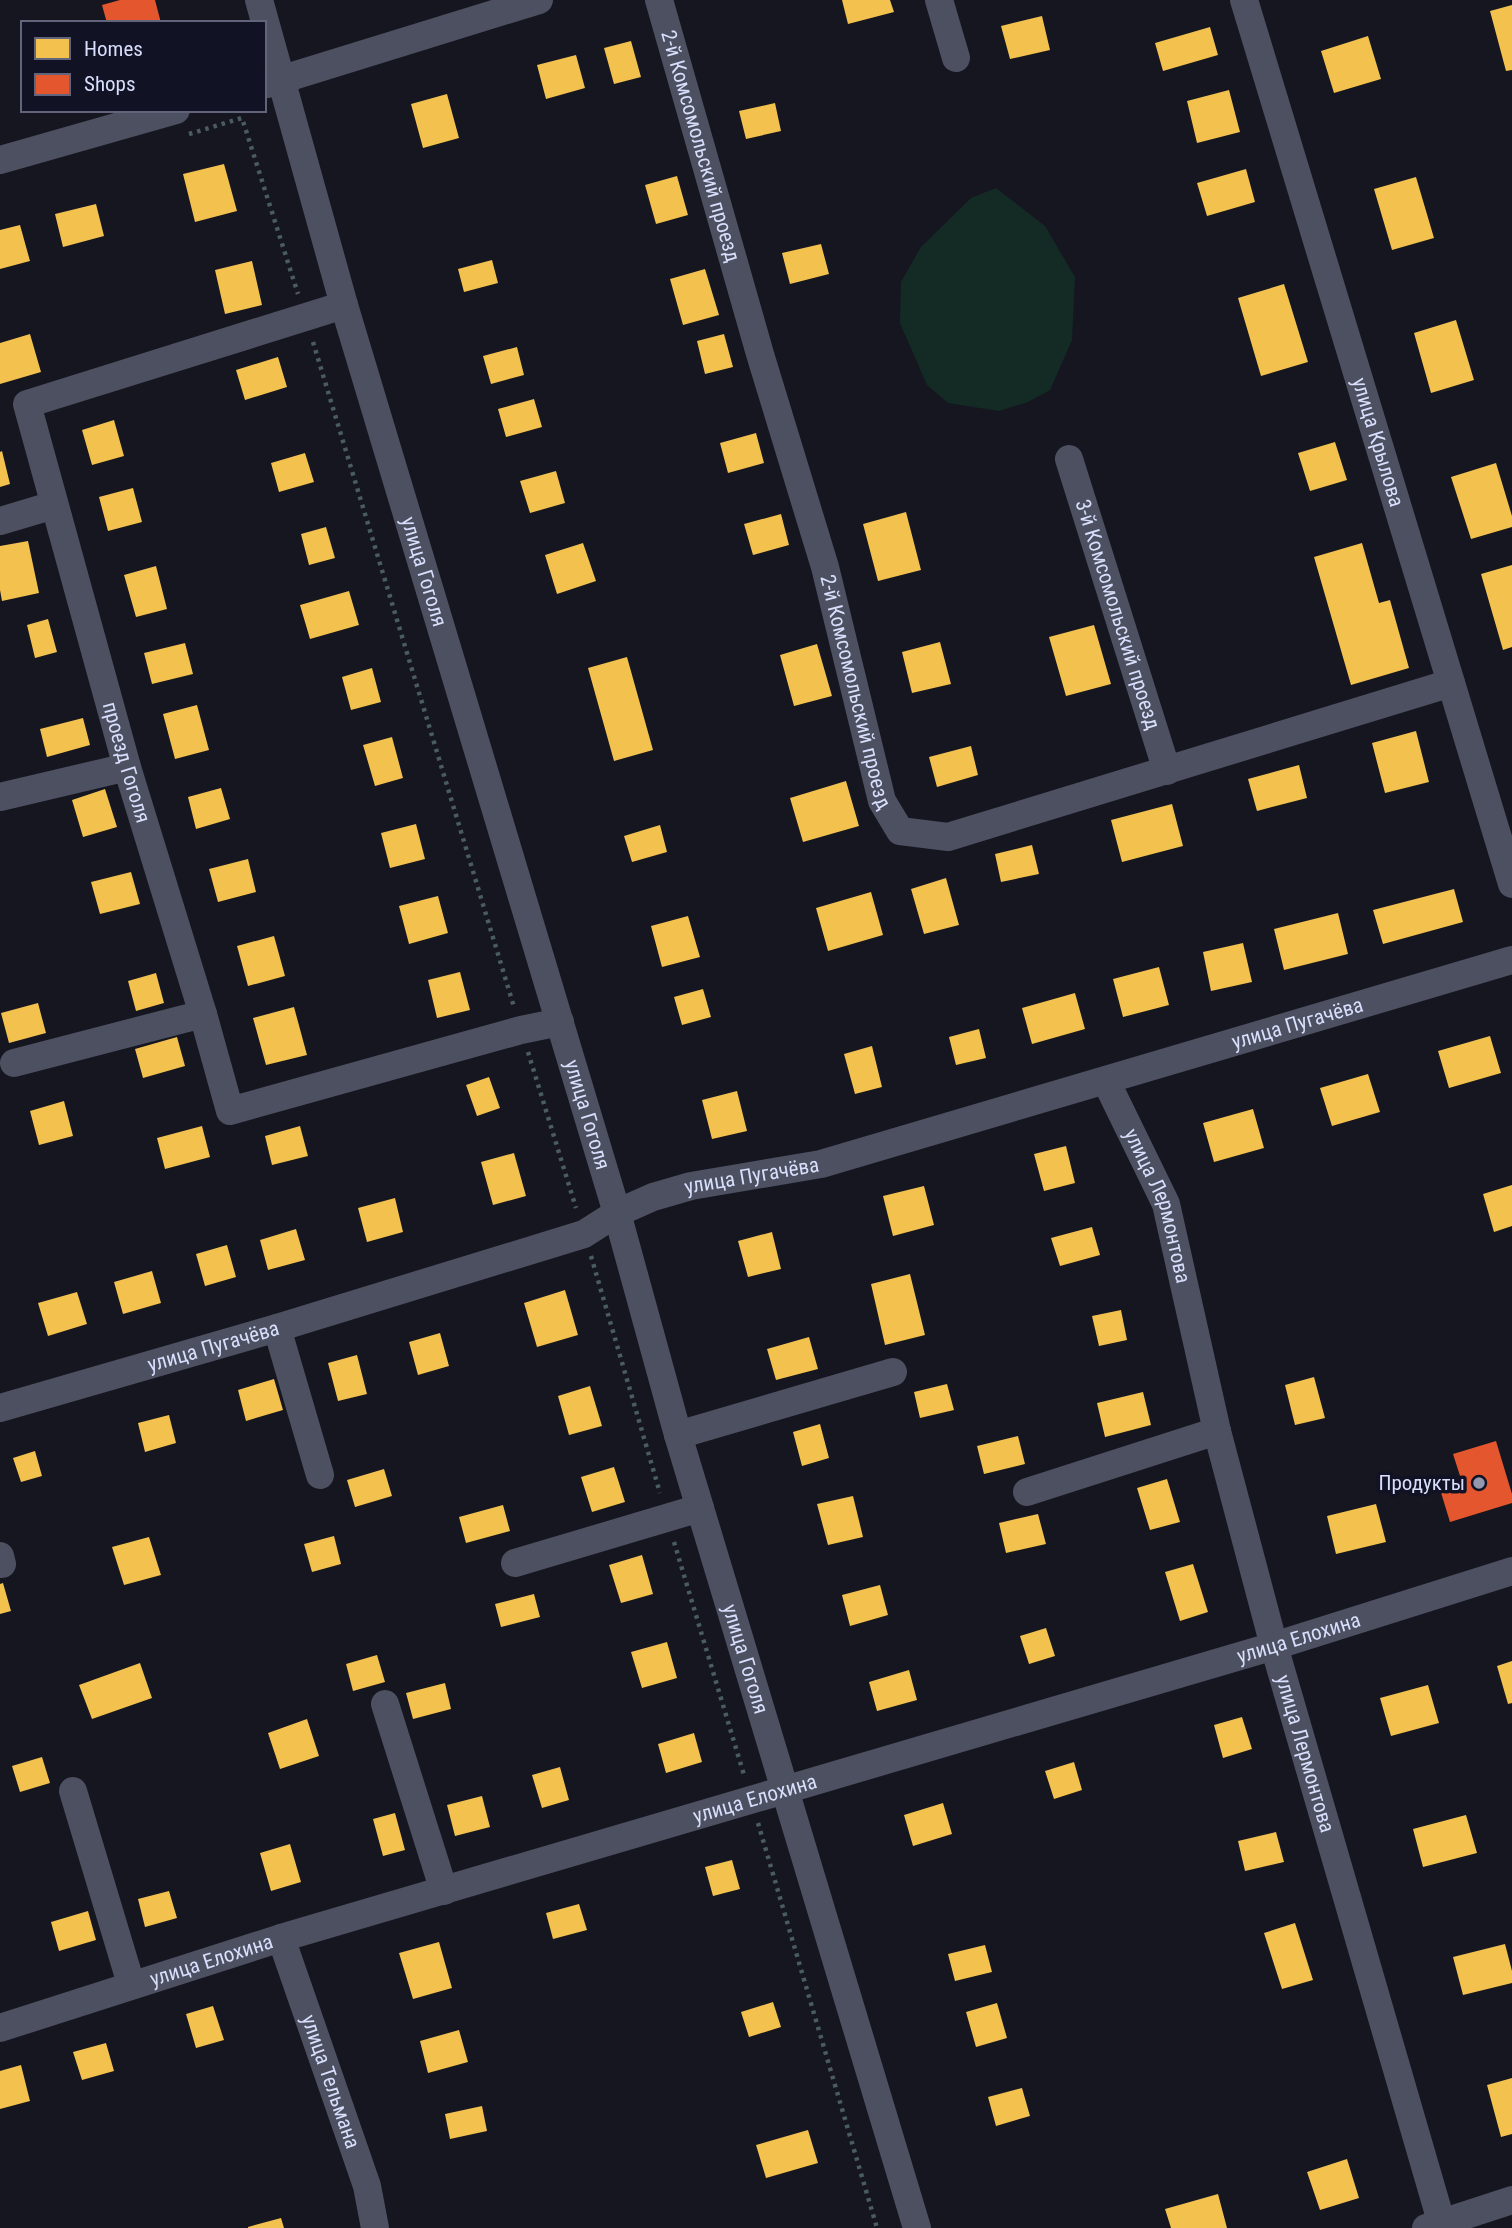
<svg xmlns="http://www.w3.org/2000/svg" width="1512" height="2228" font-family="'Roboto Condensed',sans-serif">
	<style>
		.green { fill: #142b25 }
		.homes { fill: #f2c14e }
		.shops { fill: #e4572e }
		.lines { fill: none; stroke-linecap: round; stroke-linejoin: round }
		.path { stroke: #4a5b61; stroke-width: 4.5; stroke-dasharray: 3.5 5; stroke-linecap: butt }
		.minor { stroke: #4c5060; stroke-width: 28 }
		.poi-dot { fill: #9498af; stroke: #111325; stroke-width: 2.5 }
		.labels { text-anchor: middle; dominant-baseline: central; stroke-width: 7; stroke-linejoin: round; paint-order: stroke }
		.street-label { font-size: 21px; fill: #d8defc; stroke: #111325 }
		.poi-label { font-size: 21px; fill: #d8defc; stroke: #111325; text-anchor: end }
	</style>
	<rect width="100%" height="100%" fill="#161620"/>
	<!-- green -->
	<path class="green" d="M996,188L1045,226L1075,277L1072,340L1050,390L1028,402L999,411L948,403L927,385L900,323L901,282L921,247L971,198Z"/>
	<!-- homes -->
	<path class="homes" d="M842,0H890L894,12L848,24Z
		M1512,5V70L1506,71L1490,11Z
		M1042,16L1050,50L1010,59L1001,26Z
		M1210,27L1218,55L1163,71L1155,43Z
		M1368,36L1381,79L1334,93L1321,51Z
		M631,41L641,77L614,84L604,48Z
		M576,55L585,88L546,99L537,65Z
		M1229,90L1240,132L1197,143L1187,101Z
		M447,94L459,138L423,148L411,104Z
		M775,103L781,131L746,139L739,111Z
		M224,164L237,211L195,222L183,174Z
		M1246,169L1255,202L1207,216L1197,183Z
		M677,176L688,215L656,224L645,185Z
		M1416,177L1434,238L1392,250L1374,189Z
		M96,204L104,236L63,247L55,214Z
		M20,225L30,261L0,269V230Z
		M821,244L829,274L790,284L782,253Z
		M492,260L498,283L464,292L458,269Z
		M252,261L262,305L225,314L215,270Z
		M705,269L719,315L683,325L670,279Z
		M1284,284L1308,362L1261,376L1238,298Z
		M1456,320L1474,380L1431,393L1414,333Z
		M30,334L41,372L0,384V343Z
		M724,334L733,367L705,374L697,341Z
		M517,347L524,375L491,384L483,356Z
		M278,357L287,387L245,400L236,370Z
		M534,399L542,427L506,437L498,409Z
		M114,420L124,456L92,465L82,430Z
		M756,433L764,463L728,473L720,443Z
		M1335,442L1347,480L1310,491L1298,453Z
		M2,451L10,484L0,487V452Z
		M305,453L314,482L279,492L271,463Z
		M1496,463L1512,516V527L1471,539L1451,477Z
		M556,471L565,503L530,513L520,481Z
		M133,488L142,522L108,531L99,497Z
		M906,512L921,570L878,581L863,524Z
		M781,514L789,545L753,555L744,524Z
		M326,527L335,558L309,565L301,534Z
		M28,541L39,593L2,601L0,590V546Z
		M583,543L596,581L557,594L545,555Z
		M1362,543L1379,603L1390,600L1409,668L1351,685L1314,557Z
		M1512,565V647L1503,650L1481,574Z
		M156,566L167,609L136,617L124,575Z
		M349,591L359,625L310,639L300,605Z
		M48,619L57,652L35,658L27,625Z
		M1094,625L1111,684L1066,696L1049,637Z
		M940,642L951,684L912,693L902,652Z
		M185,643L193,674L152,684L144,653Z
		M817,644L832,696L794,706L780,655Z
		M627,657L653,750L614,761L588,668Z
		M372,668L381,702L351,710L342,677Z
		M197,705L209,750L175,759L163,714Z
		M83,718L90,745L47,757L40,729Z
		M1416,731L1429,782L1385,793L1372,743Z
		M392,737L403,778L375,786L363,745Z
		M971,746L978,775L937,787L929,757Z
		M1299,765L1307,798L1257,811L1248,779Z
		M846,781L859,826L803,842L790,798Z
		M221,788L230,819L196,829L188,797Z
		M105,789L117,827L83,837L72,800Z
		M1172,804L1183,846L1122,862L1111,820Z
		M416,824L425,859L390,868L381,833Z
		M660,825L667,852L632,862L624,836Z
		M1032,845L1039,874L1001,882L995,854Z
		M248,859L256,892L218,902L209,869Z
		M131,872L140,904L100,914L91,882Z
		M946,878L959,925L924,934L911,889Z
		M1454,889L1463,922L1383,944L1373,910Z
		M871,892L883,935L828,951L816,908Z
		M438,896L448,933L409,944L399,906Z
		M1338,913L1348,954L1284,970L1274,929Z
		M688,916L700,957L662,967L651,926Z
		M274,936L285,976L248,986L237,946Z
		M1243,943L1252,982L1211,991L1203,952Z
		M1159,967L1169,1005L1123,1017L1113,979Z
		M460,972L470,1010L437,1018L428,980Z
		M156,973L164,1003L136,1011L128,981Z
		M703,989L711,1017L682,1025L674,997Z
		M1075,993L1085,1029L1032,1044L1022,1008Z
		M38,1003L46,1033L9,1043L1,1013Z
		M294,1007L307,1055L266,1065L253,1018Z
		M979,1029L986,1058L956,1065L949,1037Z
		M1490,1036L1501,1073L1449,1088L1438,1051Z
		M177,1037L185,1066L143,1078L135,1049Z
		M872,1046L882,1087L855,1094L844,1054Z
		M1368,1074L1380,1112L1332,1126L1320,1088Z
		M489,1077L500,1108L477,1116L466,1085Z
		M737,1091L747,1131L712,1139L702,1100Z
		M64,1101L73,1136L39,1145L30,1111Z
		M1253,1109L1264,1148L1214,1162L1203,1123Z
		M202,1126L210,1157L165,1169L157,1138Z
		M300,1126L308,1156L272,1165L265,1136Z
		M1066,1146L1075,1183L1044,1191L1034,1154Z
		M514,1153L526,1196L493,1205L481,1162Z
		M1512,1185V1226L1494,1232L1483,1194Z
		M924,1186L934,1225L893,1236L883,1196Z
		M395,1198L403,1232L367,1242L358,1208Z
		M1092,1227L1100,1255L1060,1266L1051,1238Z
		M296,1229L305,1260L268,1270L260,1240Z
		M772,1232L781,1269L748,1277L738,1241Z
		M227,1245L236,1277L205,1286L196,1254Z
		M152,1271L161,1303L123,1314L114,1282Z
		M910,1274L925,1335L885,1345L871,1284Z
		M565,1290L578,1335L537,1347L524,1303Z
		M77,1292L87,1324L48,1336L38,1303Z
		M1121,1310L1127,1340L1099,1346L1092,1316Z
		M440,1333L449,1366L418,1375L409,1342Z
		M809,1337L818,1369L776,1380L767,1349Z
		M357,1355L367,1394L338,1401L328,1363Z
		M1314,1377L1325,1418L1295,1425L1285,1385Z
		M274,1379L283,1410L246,1421L238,1390Z
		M947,1384L954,1410L920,1418L914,1392Z
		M590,1386L602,1426L569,1435L558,1396Z
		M1143,1392L1151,1425L1105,1437L1097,1403Z
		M169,1415L176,1443L145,1452L138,1423Z
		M820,1424L829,1458L802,1466L793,1432Z
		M1018,1436L1025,1464L984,1474L977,1446Z
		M35,1451L42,1476L21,1482L13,1458Z
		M614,1467L625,1502L592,1512L581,1477Z
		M384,1469L392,1496L355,1507L347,1480Z
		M1167,1479L1180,1522L1150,1530L1137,1488Z
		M853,1496L863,1537L828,1545L817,1504Z
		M1376,1504L1386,1542L1336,1554L1327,1516Z
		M503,1505L510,1531L466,1543L459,1517Z
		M1038,1514L1046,1544L1006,1553L999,1523Z
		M334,1536L341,1564L312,1572L304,1544Z
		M149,1537L161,1575L124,1585L112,1547Z
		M642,1555L653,1594L621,1603L609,1565Z
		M1193,1564L1208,1612L1180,1621L1165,1572Z
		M3,1583L11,1611L0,1614V1584Z
		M880,1585L888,1615L850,1626L842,1595Z
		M534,1594L540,1617L501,1627L495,1604Z
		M1046,1628L1055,1656L1029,1664L1020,1636Z
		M667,1642L677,1678L642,1688L631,1652Z
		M377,1655L385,1682L353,1691L346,1664Z
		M1512,1661V1703L1508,1704L1497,1666Z
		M140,1663L152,1698L92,1719L79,1685Z
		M909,1670L917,1700L877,1711L869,1682Z
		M445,1683L451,1709L413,1719L406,1693Z
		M1428,1685L1439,1723L1391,1736L1380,1698Z
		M1242,1717L1252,1749L1223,1758L1214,1725Z
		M307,1719L319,1756L280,1769L268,1733Z
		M694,1733L702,1762L666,1773L658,1744Z
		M42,1757L50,1783L20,1792L12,1766Z
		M1074,1762L1082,1790L1054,1799L1045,1771Z
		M560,1767L569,1800L542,1808L532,1775Z
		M482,1796L490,1827L455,1836L447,1805Z
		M943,1803L952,1834L913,1846L904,1815Z
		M395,1813L405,1850L383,1856L373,1819Z
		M1466,1815L1477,1853L1423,1867L1413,1829Z
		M1276,1832L1284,1862L1245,1871L1238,1841Z
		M290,1844L301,1882L271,1891L260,1853Z
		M732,1860L740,1889L713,1896L705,1867Z
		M169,1891L177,1918L145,1927L138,1899Z
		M579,1904L587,1930L553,1939L546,1913Z
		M88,1911L96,1940L59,1951L51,1922Z
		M1295,1923L1313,1980L1282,1989L1264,1933Z
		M439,1942L452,1988L413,1999L399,1953Z
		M1505,1944L1512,1971V1983L1463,1995L1453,1957Z
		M985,1945L992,1972L955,1981L948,1954Z
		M773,2002L781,2027L749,2037L741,2012Z
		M997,2003L1007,2038L976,2047L966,2012Z
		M213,2006L224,2040L196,2048L186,2014Z
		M459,2030L468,2062L428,2073L420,2041Z
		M106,2043L114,2071L82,2080L73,2052Z
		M21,2065L30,2101L0,2109V2071Z
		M1512,2078V2134L1501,2137L1487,2085Z
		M1022,2088L1030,2116L996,2126L988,2097Z
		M482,2106L487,2131L450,2139L445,2114Z
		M808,2130L818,2163L766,2178L756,2145Z
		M1347,2159L1359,2198L1320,2210L1307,2172Z
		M1218,2194L1227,2228H1171L1165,2209Z
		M281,2218L284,2228H248V2227Z"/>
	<!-- shops -->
	<path class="shops" d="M120,0H155L161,23H107L102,5Z
		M1496,1441L1512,1494V1503L1450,1522L1439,1486L1461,1479L1453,1454Z"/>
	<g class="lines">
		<!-- path -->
		<path class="path" d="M189,134L242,118L298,294
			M313,342L514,1007
			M528,1052L576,1208
			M591,1256L660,1493
			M674,1542L744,1775
			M758,1823L877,2228"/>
		<!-- minor -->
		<g class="minor">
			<path id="s1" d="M259,0L344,305L617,1213L678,1435L917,2228"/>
			<path id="s2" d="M659,0L760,354L825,567L882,801L900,831L948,837L1451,683"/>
			<path d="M939,0L956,58"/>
			<path id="s3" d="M1244,0L1512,884"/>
			<path d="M267,84L539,0"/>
			<path d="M0,160L176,110"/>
			<path id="s4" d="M344,305L27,404L127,767L203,1014L230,1111L521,1030L560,1022"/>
			<path id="s5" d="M1069,459L1167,771"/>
			<path d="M0,521L54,505"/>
			<path d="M0,797L127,767"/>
			<path d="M14,1063L203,1014"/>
			<path id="s6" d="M1106,1081L1166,1204L1217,1431L1274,1646L1443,2228"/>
			<path d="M277,1328L320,1475"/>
			<path id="s7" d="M0,1408L277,1328L584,1234L617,1213L653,1197L691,1186L821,1164L1512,960"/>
			<path d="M678,1435L893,1372"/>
			<path d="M1027,1492L1217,1431"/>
			<path d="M0,1556L2,1564"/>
			<path d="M515,1563L700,1508"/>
			<path d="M385,1704L444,1891"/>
			<path d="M73,1791L131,1984"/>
			<path id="s8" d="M281,1938L367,2186L375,2228"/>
			<path id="s9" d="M0,2028L281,1938L1274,1646L1512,1571"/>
			<path d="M1426,2228L1512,2200"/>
		</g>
	</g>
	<!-- markers -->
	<circle class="poi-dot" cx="1479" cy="1483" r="7"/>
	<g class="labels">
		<!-- street labels -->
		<g class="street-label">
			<text stroke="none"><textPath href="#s2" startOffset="152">2-й Комсомольский проезд</textPath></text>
			<text stroke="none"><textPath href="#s3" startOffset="462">улица Крылова</textPath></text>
			<text stroke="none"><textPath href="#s1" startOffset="595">улица Гоголя</textPath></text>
			<text stroke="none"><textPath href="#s5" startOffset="163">3-й Комсомольский проезд</textPath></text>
			<text stroke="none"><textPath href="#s2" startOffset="719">2-й Комсомольский проезд</textPath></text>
			<text stroke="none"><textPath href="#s4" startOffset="704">проезд Гоголя</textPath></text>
			<text stroke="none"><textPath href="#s7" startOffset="1356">улица Пугачёва</textPath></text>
			<text stroke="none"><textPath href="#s1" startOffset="1162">улица Гоголя</textPath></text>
			<text stroke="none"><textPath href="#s7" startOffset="789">улица Пугачёва</textPath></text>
			<text stroke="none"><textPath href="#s6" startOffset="136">улица Лермонтова</textPath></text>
			<text stroke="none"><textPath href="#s7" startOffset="222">улица Пугачёва</textPath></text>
			<text stroke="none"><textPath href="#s9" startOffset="1356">улица Елохина</textPath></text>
			<text stroke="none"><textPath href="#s1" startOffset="1729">улица Гоголя</textPath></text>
			<text stroke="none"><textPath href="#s6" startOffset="704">улица Лермонтова</textPath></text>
			<text stroke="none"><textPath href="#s9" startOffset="789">улица Елохина</textPath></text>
			<text stroke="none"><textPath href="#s9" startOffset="222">улица Елохина</textPath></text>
			<text stroke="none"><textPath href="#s8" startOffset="152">улица Тельмана</textPath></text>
		</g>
		<!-- poi labels -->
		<g class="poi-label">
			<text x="1465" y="1483">Продукты</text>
		</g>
	</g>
	<!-- legend -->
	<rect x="21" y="21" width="245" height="91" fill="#111325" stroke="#61647b" stroke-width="2"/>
	<rect x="35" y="38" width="35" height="21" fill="#f2c14e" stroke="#61647b" stroke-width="2"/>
	<text x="84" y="56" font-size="21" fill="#d8defc">Homes</text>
	<rect x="35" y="74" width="35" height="21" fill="#e4572e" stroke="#61647b" stroke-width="2"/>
	<text x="84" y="91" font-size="21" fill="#d8defc">Shops</text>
</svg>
